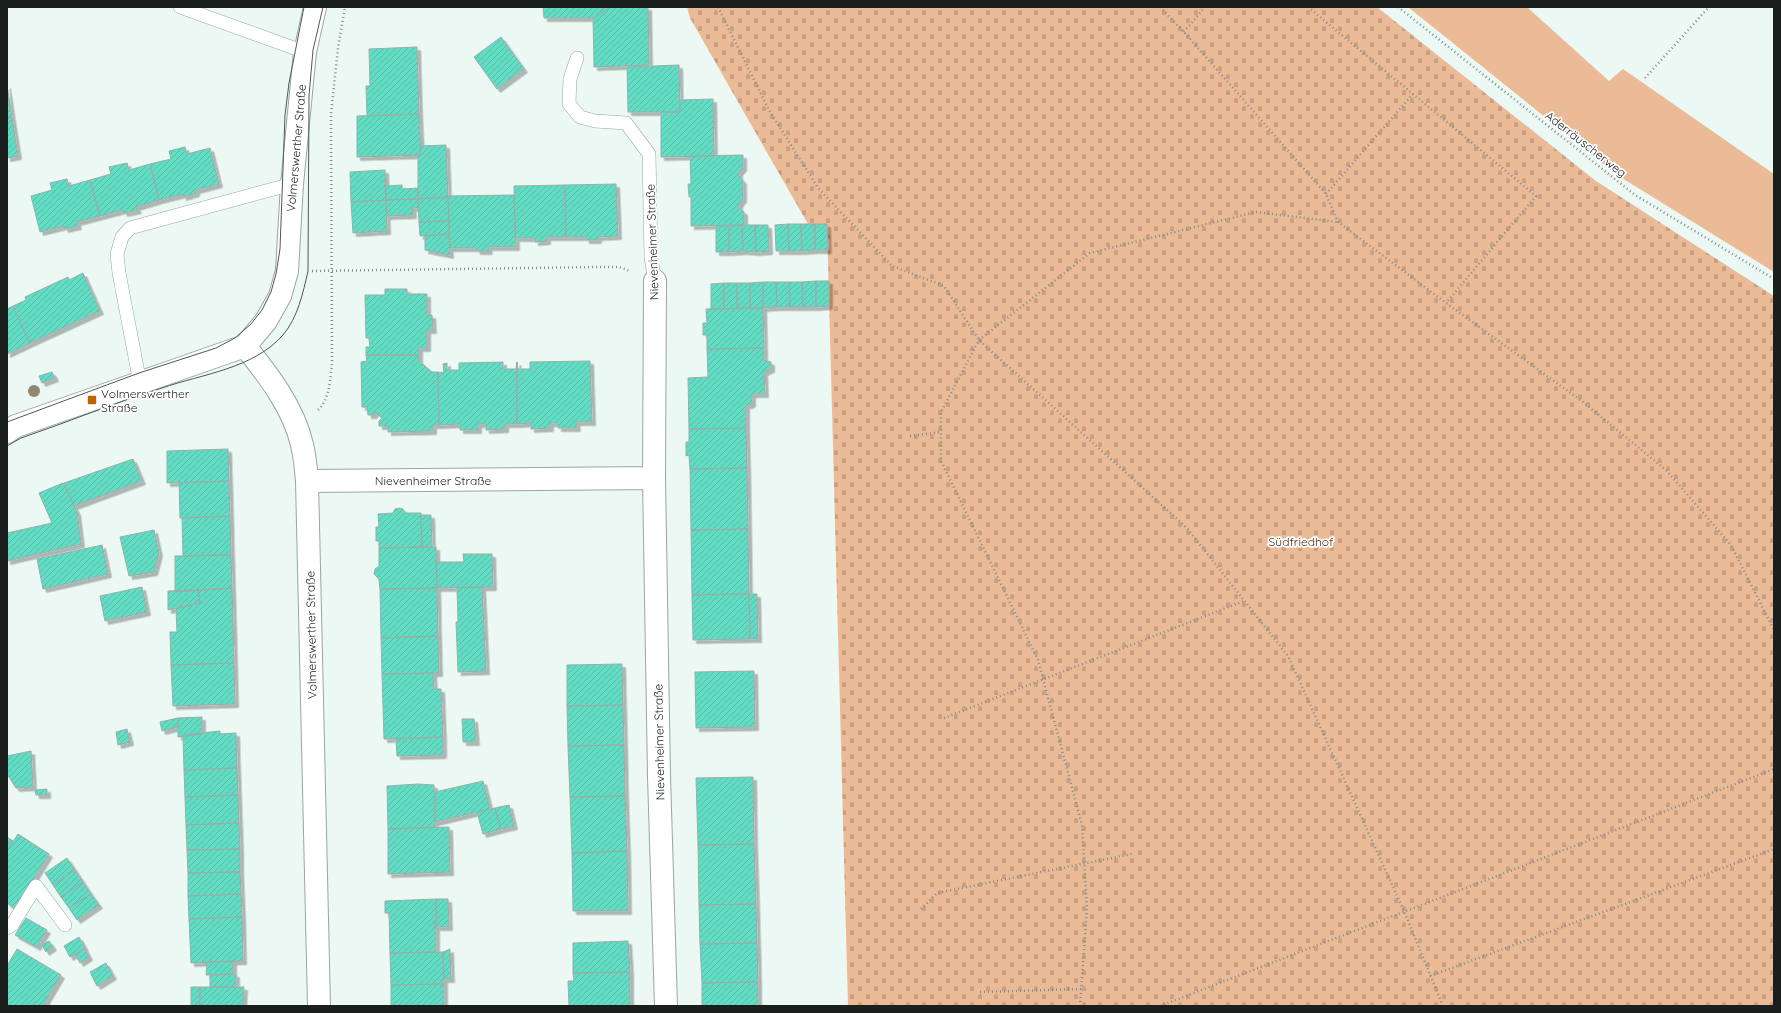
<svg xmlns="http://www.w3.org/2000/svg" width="1781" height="1013" font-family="Quicksand,sans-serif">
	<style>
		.grass { fill: #ebbb98 }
		.cemetery { fill: url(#cemetery-stones) }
		.building { fill: url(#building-hatch); stroke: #9eaba8; filter: url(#shadow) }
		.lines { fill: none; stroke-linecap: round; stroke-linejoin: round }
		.lane-casing { stroke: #99a6a3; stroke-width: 14 }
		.street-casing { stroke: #99a6a3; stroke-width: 24 }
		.path { stroke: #828b89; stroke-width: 2.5; stroke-dasharray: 1 3; stroke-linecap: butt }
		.lane { stroke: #fff; stroke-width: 13 }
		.street { stroke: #fff; stroke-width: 22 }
		.tram { stroke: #505755; stroke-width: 1 }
		.tree { fill: #918677 }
		.poi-dot { fill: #bd6400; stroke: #fff; stroke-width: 1.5 }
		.labels { text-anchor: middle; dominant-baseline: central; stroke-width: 3.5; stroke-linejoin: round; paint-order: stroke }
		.street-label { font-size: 12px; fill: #1a1f1e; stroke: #fff }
		.poi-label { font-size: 12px; fill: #1a1f1e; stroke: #fff; text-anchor: start }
		.park-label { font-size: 12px; fill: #482911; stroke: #fff }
	</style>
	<defs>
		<pattern id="cemetery-stones" width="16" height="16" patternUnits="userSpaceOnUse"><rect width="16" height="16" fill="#ebbb98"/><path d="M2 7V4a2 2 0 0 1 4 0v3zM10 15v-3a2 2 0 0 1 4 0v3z" fill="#c9a083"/></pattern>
		<pattern id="building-hatch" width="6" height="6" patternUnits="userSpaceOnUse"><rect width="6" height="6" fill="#62ddc4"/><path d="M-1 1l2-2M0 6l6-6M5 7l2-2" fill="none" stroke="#54bda8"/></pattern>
		<filter id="shadow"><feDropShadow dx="3.5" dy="3.5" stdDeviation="0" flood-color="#0004"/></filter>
	</defs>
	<rect width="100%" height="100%" fill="#ebf8f4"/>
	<!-- grass -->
	<path class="grass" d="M1408,7H1527L1609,81L1623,69L1774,174V272L1617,175Z"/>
	<!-- cemetery -->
	<path class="cemetery" d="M687,7H1377L1596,181L1774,296V1006H848L827,224H808L690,18Z"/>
	<!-- building -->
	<path class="building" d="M543,7H610L593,19V18H544Z
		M610,7H648L649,65L594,67L593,19Z
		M501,37L524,69L497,89L474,57Z
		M417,47L419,114L367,116L366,86H370L369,49Z
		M679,65L680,112H628L627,67Z
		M7,85L12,118L7,119Z
		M713,99L714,156L661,157V112H680V100Z
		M419,114L421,155L357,157V116Z
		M12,118L18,156L7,158V119Z
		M446,145L448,197L418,199V155H421L420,146Z
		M185,147L187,154L210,148L219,184L196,190V193L183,197V194L159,200L150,164L171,159L169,151Z
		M743,155V168L739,172V176L743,181V199L739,204V208L744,212V225L691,226V197H689L688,184H691L690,156Z
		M127,163L129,170L150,164L159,200L136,207L138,210L124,213L123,210L100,216L90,180L111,174L109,167Z
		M385,170L386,200L351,202L350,172Z
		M67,179L69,186L90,180L100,216L77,222L78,226L65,229L64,226L40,232L31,196L52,190L50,183Z
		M616,184L618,236L598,237V240H586V237H566L565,185Z
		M402,185V189L418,188V199L386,200L385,186Z
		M565,185L566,237H547V241L535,242V238H515L514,186Z
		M514,195L516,247H488L489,251H477L476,248H450L448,196Z
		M448,197L449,221L419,222L418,199Z
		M418,199L419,208H412L413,215L387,216L386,200Z
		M386,200L387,231L353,233L351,202Z
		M449,221V234L420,236L419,222Z
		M788,224L789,251H776L775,225Z
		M788,224H801L802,251H789Z
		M801,224H815V250L802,251Z
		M815,224H827L828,250H815Z
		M742,225L743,251L729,252V226Z
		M742,225H755L756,252L743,251Z
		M755,225H768L769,251L756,252Z
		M716,226H729V252H716Z
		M449,234L450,255L425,250V236Z
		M83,273L100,311L30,343L13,306L26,300L25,297L68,277L69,280Z
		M816,281H829V306L816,307Z
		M816,281V307H803L802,282Z
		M763,282H776L777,307L763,308Z
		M763,282V308H750V283Z
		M776,282H789L790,307H777Z
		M789,282H802L803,307H790Z
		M724,283V309H711V284Z
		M724,283H737V308L724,309Z
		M737,283H750V308H737Z
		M385,289H407V294H427V315H432L433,330H427V348H419V355H366V347H370L369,338H366L365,295H385Z
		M13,306L30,343L7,354V309Z
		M763,308L764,348L707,349V335H703V323H707L706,309Z
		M764,348V360L771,362V369L764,372L765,394H752V403L750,405H746V428L689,429L688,378L708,377L707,349Z
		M366,355H419V361L432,372H438L439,425H433V431L388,432V426H379V421L382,418L376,412L373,415H368L367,407H362L361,362L367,361Z
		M590,361L592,422H576L577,428H558V423H550V428L531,429V423L517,424V362L518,369H530V362Z
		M503,362V369H516L517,362V424H505V429L486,430V424H478V430H460V424L439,425L438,372L444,373L443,364L447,363V370H459V363Z
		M52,372L55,378L42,383L39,376Z
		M746,428L747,468L690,469L689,455L686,456V442H689V429Z
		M228,449L229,481L167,483V451Z
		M133,459L142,481L74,506L64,483Z
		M747,468L748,529L691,530L690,469Z
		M229,481L230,516L180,518L179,483Z
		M63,483L77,512L81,544L7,561V533L52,523L39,493Z
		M399,508L403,509L405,513H421L422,547L379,548V541H376V527H379L378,514L393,513L395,509Z
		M421,515H431L432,547H422Z
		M230,516L231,555L183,556L182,518Z
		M748,529L749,594L692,595L691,530Z
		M154,530L159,553L154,572L129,576L120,537Z
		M102,545L108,574L43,589L37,559Z
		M436,547L437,588L380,589L379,579L374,574L375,569L379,566V548Z
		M463,554H492L493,587L437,588L436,562H464Z
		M231,555L232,588L175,592V556Z
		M142,587L147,612L105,621L100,596Z
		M482,587L486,671L458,672L456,622H458L457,588Z
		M232,588L234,663L171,665L170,632H177L176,609L200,603L198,590Z
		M437,588L438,636L381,638L380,589Z
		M198,590L200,603L168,610V591Z
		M749,594L750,639L693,640L692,595Z
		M749,594H757L758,639H750Z
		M438,636L439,673L382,674L381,638Z
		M234,663L235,704L173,706L171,665Z
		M622,664L623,705L567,706V665Z
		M754,671L755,727L696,728L695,672Z
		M433,673L434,689H441L443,737L384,739L382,674Z
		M623,705L624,745L568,746L567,706Z
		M202,717V734L178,737V718Z
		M178,718V727L162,731L160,722Z
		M462,719H474L476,742H463Z
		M127,729L130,742L118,745L116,732Z
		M220,731V734L236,733L237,768L184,770L183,735Z
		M443,737V755L397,756L396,739Z
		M624,745L625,796L570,797L568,746Z
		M31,751L33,787L16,788L7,774V756Z
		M237,768L238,795L185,797L184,770Z
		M753,777L754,844L698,845L696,778Z
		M483,781L490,809L435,822V792Z
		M418,784L434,785L435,827L388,829L387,786Z
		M47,789V795H36L35,790Z
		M238,795L239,823L186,825L185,797Z
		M625,796L627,851L572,853L570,797Z
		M509,805L514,826L501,829L495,808Z
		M495,808L501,829L483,834L477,812Z
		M239,823L240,849L187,850L186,825Z
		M449,827L450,872L388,874V829Z
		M18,834L49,854L15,909L7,903V851Z
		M7,837L13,841L7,851Z
		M754,844L756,904L699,905L698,845Z
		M240,849V872L188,873L187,850Z
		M627,851L628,911H573L572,853Z
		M67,858L75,870L53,885L45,873Z
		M75,870L83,882L61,897L53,885Z
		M240,872L241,894L188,896V873Z
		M83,882L91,894L69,908L61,897Z
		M91,894L99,905L77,920L69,908Z
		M241,894L242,917L189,919L188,896Z
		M436,899V952L390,953L389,913H385V901Z
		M436,899H448L449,927H435V922H437Z
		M756,904L757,943L700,944L699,905Z
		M242,917L243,961L191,963L189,919Z
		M26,918L47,930L37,947L15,935Z
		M79,937L85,948L70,957L64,946Z
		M49,941L53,947L46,952L42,945Z
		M628,941L630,972L573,973V943Z
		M757,943L758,982L702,983L700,944Z
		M17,949L61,975L43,1006H7V966Z
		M85,949L89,957L80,963L75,954Z
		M450,949L451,979H444L443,952Z
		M443,952L444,984L391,985L390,953Z
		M233,961V974L206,975L207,962Z
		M106,963L113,976L97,986L90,972Z
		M630,972V1006H569L568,981H574L573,973Z
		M236,974V987H210V975Z
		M758,982V1006H702V983Z
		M444,984V1006H391V985Z
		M191,987H200V1006H191Z
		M200,987H244L243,1006H200Z"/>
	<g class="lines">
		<defs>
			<path id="lane" d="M180,7L305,52
				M577,58L570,79L569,104L580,117L595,121L626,123L649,154L651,258L655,281
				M140,383L119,273L117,254L122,237L130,228L292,184
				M7,928L12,925L36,886L65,925"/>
			<path id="street" d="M245,346C268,375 294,408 302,445C305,456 306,469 307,481L319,1006
				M245,346L266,321L280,296L287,271L292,184L305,52L315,7
				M7,432L16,426L245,346
				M654,478L659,776L666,1006
				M307,481L654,478L655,281"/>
		</defs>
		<!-- lane casing -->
		<use href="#lane" class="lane-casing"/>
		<!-- street casing -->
		<use href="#street" class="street-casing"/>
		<!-- path -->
		<path class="path" d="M718,7L769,110L818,188L892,266L944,286L979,340L1186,527L1288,656L1404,911L1443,1006
			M1160,7L1184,32L1326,194L1338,222L1446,303L1583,402L1666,470L1731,545L1774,630
			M1308,7L1536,196L1446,303
			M1398,7L1635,195L1774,279
			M1184,32L1205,7
			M1645,78L1709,7
			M1326,194L1413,94
			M312,271L600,267H619L630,271
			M318,410C330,399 330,379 332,363L331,114L338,48L345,7
			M910,436L941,432
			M944,718L1244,601
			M921,909L937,893L1132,854
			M1430,976L1774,849
			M980,992L1082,989
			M1080,1006L1087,908L1082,825L1038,660L941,461V412L979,340L1090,253L1256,212L1338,222
			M1160,1006L1774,769"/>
		<!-- lane -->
		<use href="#lane" class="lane"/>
		<!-- street -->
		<use href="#street" class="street"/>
		<!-- tram -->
		<path class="tram" d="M7,422L139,373L216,348L235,338L251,324L262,310L271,292L276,274L280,249L285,115L289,83L304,7
			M7,446L21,438C68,422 114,403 162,388C202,374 253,369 283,335C298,317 303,293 308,271L309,96L313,50L323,7"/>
	</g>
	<!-- trees -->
	<circle class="tree" cx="34" cy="391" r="6"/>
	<!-- markers -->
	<rect class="poi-dot" x="87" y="395" width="10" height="10" rx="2"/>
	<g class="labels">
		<!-- street labels -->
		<g class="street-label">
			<text transform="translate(1586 144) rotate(38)">Aderräuscherweg</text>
			<text transform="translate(296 148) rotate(-85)">Volmerswerther Straße</text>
			<text transform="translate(652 242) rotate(-92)">Nievenheimer Straße</text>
			<text x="433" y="480">Nievenheimer Straße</text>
			<text transform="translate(311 635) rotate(-91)">Volmerswerther Straße</text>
			<text transform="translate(659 742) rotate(-91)">Nievenheimer Straße</text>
		</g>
		<!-- poi labels -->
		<g class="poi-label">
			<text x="101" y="393">Volmerswerther<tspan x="101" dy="14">Straße</tspan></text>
		</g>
		<!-- park labels -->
		<g class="park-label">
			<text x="1301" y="541">Südfriedhof</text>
		</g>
	</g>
	<!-- border -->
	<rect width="1781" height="1013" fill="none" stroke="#1a1f1e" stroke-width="16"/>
</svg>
